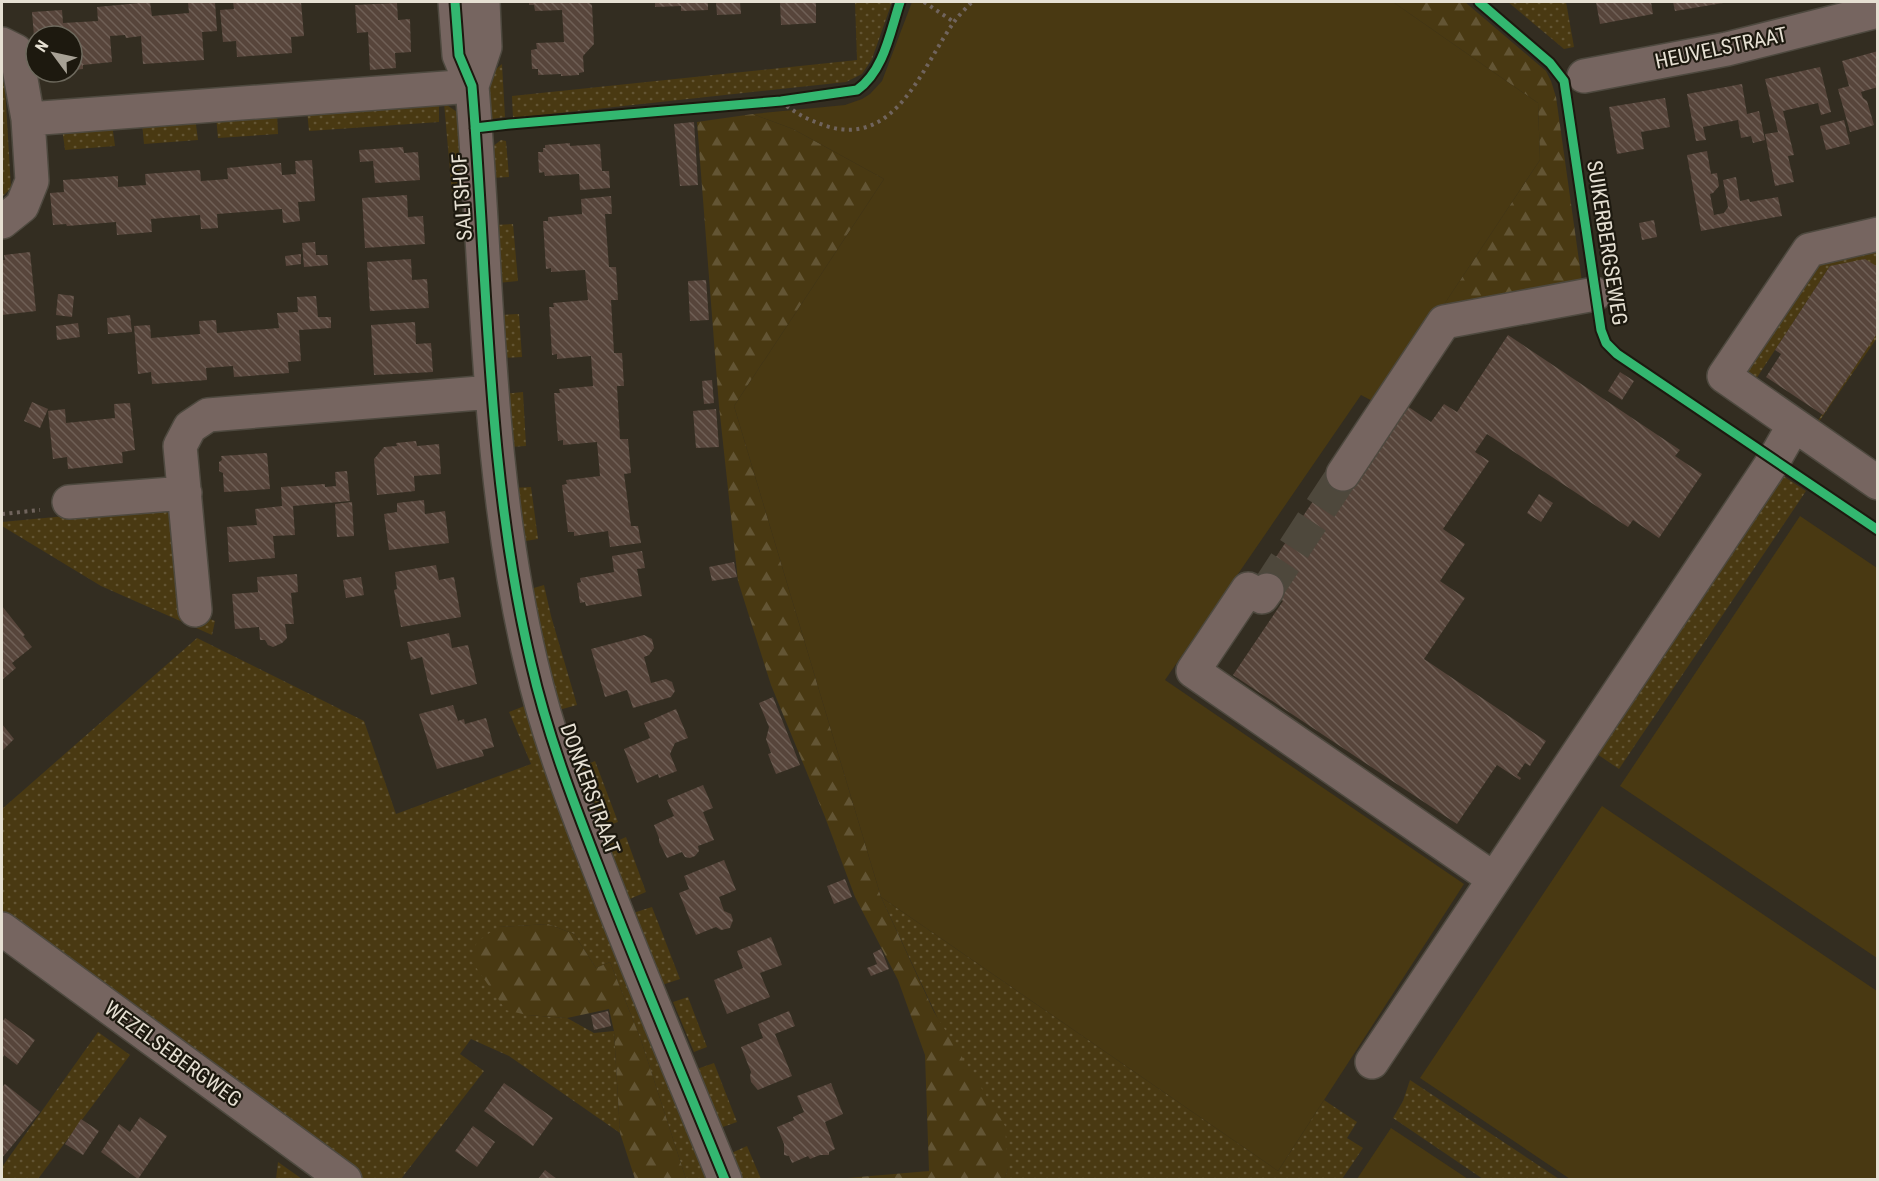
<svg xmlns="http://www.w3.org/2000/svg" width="1879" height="1181" font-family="'Roboto Condensed',sans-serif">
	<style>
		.grass { fill: url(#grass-dots) }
		.forest { fill: url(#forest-firs) }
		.park { fill: #493912 }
		.building { fill: url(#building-back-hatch) }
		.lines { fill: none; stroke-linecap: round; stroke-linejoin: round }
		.minor-tunnel { stroke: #4e483c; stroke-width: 33; stroke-dasharray: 33 16; stroke-linecap: butt }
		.minor-casing { stroke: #4e493f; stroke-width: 36 }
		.path { stroke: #70645d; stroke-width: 4; stroke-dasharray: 3 4.5; stroke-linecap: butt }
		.minor { stroke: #766560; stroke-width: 33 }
		.cycleway-casing { stroke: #1d190f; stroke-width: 13 }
		.cycleway { stroke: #33b770; stroke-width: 9 }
		.labels { text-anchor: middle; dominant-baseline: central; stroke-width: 4.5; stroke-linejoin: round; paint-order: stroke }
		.street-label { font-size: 21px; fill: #e6e0d3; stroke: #1d190f }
	</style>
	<defs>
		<pattern id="grass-dots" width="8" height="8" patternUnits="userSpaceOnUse" patternTransform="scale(1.5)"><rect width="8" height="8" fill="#493912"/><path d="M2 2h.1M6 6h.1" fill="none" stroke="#635534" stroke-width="1.8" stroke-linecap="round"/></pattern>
		<pattern id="forest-firs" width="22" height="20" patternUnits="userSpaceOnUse" patternTransform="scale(1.5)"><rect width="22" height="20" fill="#493912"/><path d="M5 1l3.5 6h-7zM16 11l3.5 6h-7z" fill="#635534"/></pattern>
		<pattern id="building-back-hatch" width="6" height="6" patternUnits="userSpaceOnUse" patternTransform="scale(1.5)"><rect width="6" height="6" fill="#57453b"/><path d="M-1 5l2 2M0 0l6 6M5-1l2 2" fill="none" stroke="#6f6056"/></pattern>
	</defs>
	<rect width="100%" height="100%" fill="#332d21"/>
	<!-- grass -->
	<path class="grass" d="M855,2H892L872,59L862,74L846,82L513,118L512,96L857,60Z
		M1508,2H1566L1574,47L1564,49Z
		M502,64L505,117L485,120L490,74Z
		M2,68L4,70L11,188L2,197Z
		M439,99V122L309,131L307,110Z
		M444,103L460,114L466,192L452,193Z
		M277,112L278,134L218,138L216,116Z
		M195,117L198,140L144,144L142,122Z
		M112,124L115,146L65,150L62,128Z
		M501,140L506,141L509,177L490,178L488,150Z
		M513,224L518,281L498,283L494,225Z
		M1877,237V267L1830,266L1756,379L1738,367L1814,252Z
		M519,314L522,357L502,358L500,315Z
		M1877,332V338L1816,426L1815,425Z
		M523,392L526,446L509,447L504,394Z
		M1783,476L1806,491L1619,769L1597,754Z
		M531,487L538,539L519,542L512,488Z
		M161,507L180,523L187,611L215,621L212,635L101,586L2,526V522Z
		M544,585L551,616L577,705L555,711L527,590Z
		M197,638L364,721L396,814L531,764L509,712L527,705L710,1179H686L641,1040L610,962L596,968L574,934L548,924L498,927L527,1015L567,1018L594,1033L614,1031L620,1133L509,1056L471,1039L460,1054L484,1071L401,1179L357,1180L2,920V809Z
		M595,761L618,822L604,827L581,767Z
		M626,837L646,892L625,901L604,847Z
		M881,897L1278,1171L1324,1100L1357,1122L1347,1138L1363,1148L1342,1179H1004L1008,1169Z
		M652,907L680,979L662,985L633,913Z
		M688,997L707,1047L694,1052L673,1002Z
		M98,1032L130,1055L38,1179L2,1180V1167Z
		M714,1063L737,1122L717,1129L694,1070Z
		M1410,1080L1559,1179H1483L1393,1118L1403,1101Z
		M747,1146L761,1179H737L727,1155Z
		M278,1162L302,1179H276Z"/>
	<!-- forest -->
	<path class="forest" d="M1393,2H1465L1546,71L1551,81L1556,97L1583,289L1439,312L1540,160L1538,103Z
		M753,114L793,129L884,179L734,406L881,897L934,1012L1005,1126L1008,1169L1004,1179H836L929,1171L925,1055L898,980L855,897L825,817L771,685L738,581L719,406L697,122Z
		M548,924L574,934L596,968L610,962L641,1040L686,1179H635L620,1133L614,1031L609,1009L567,1018L527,1015L506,1010L470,959L477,942L498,927Z"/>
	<!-- park -->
	<path class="park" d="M912,2H1393L1538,103L1540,160L1378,404L1361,395L1165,680L1464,884L1278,1171L881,897L734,406L884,179L793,129L753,114L845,105L862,99L870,94L882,81Z
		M1800,516L1877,568V958L1620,786Z
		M1602,806L1877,991V1179H1570L1420,1078Z
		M1391,1128L1468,1179H1357Z"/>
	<!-- building -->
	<path class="building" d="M150,2L152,16L189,13L188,2H215L217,31L202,32L204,60L143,64L141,36L126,38L125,35L110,36L112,62L83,65V69L72,70V36H34L32,12L62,10L63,23L98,21L97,7Z
		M233,2H301L304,36L291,37L292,53L237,57L236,41L223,42L220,10L234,9Z
		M529,2H588L592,5L594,44L583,56L584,72L579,73V75L561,76V74L538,75V69H532L531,50L537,49L536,43L564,42L562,10L535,11L534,5H529Z
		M655,2H708V10L681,11V6L655,7Z
		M716,2H740L741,14L717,15Z
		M780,2H816V23L781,25Z
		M1596,2H1651L1653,14L1600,24Z
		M1673,2H1723V3L1675,11Z
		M397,3L398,20L410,19L411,52L395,53L396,68L370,70L368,32L357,33L355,5Z
		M1878,51V87L1861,92L1863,98L1867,101L1874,125L1850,132L1838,89L1849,86L1842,61Z
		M1820,67L1831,112L1821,115L1818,103L1783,111L1794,155L1788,156L1794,182L1775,186L1765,134L1778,132L1765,79Z
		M1742,84L1747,114L1759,111L1765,140L1753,143L1751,136L1741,138L1738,120L1703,127L1706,140L1696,141L1687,94Z
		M1665,98L1670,127L1641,132L1644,149L1617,154L1609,107Z
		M1844,120L1850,144L1826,150L1820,126Z
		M694,122L698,185L680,186L674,124Z
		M570,143V146L600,144L602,171H609L610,188L580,190L579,174L545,176L544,172L539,173L538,152H543V148H545V145Z
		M403,147L404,153L418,152L420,180L375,183L373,161L360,162L359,150Z
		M1707,151L1711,174L1717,173L1719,186L1713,193L1710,194L1714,215L1724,213L1728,207L1723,180L1736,177L1740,201L1749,199L1750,202L1778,197L1782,216L1701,231L1687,155Z
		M312,160L315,201L298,202L300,221L283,223L282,209L217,214L218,228L201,229L200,215L151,219L152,232L117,235L116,222L67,226L66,224L53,225L50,193L64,192L63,180L118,176V187L146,185L145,174L200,170L201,181L228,179L227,168L281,163L282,175L296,174L295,161Z
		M407,195L408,217L423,216L425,244L365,248L362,198Z
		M611,196L612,214H605L609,267H616L618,300H611L614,353H622L624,386H617L620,439H628L631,473L624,474L631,526H638L641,543L610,547L608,531L574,536V532H568L562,485L567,484L566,480L600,476L597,442L563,445V440L558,441L554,393H560L559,389L593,386L591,356L557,359V354L552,355L549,307H554L553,303L588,300L585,270L551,272V268L546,269L543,221H548V217L582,214L581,199Z
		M1654,220L1657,237L1642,240L1639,223Z
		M315,242L316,255H327L328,265L304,267L302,243Z
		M30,252L36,311L2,315V260H5L4,255Z
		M301,254V264L286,266L285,256Z
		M411,259L412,280L427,279L429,308L370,311L367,262Z
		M1865,259L1878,267V332L1823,415L1766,377L1781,354L1775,350L1830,266Z
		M706,280L709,320L690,321L688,281Z
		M58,294L74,296L72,317L56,315Z
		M316,296L318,317H331V328L299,330L301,361L288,362L289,373L234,377L233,366L206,368L207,380L152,384L151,372L138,374L134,326L150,325L151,338L200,334L199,321L216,320L217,333L279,328L277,313L298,312L297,297Z
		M130,315L132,332L108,334L107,318Z
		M415,322L416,344L431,343L433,372L374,375L371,325Z
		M78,323L80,337L57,340L56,326Z
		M1508,335L1680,450L1675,456L1702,474L1659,538L1633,520L1628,527L1487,434L1475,452L1489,461L1443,529L1465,544L1440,581L1465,598L1424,659L1546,741L1530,766L1525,763L1517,775L1521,778L1520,780L1497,765L1457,824L1233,675L1283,601L1258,584L1335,468L1401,402L1431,422L1444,404L1457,412Z
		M1620,372L1634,381L1622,400L1608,391Z
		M712,380L714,403L704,404L702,381Z
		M32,402L48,409L40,428L24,421Z
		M130,403L135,450L122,452L123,463L68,469L67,457L53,459L48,411L65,409L66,423L115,418L114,404Z
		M716,409L719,447L696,448L693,411Z
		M416,441L417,446L439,444L441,474L414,476L415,491L377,495L374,459L384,447L397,446L396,443Z
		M267,453L270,489L224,492L223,473L219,471V462L222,460L221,456Z
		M347,471L350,501L293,506L295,535L273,536L275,558L229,562L227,527L257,525L255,509L282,506L281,487L325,484V487L336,486L335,472Z
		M1539,494L1553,503L1541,522L1527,513Z
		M424,500L425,514L445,511L449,543L389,550L384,514L397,512V503Z
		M352,502L354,536L337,537L335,504Z
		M642,551L645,568L637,569L642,596L586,606L585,602L580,603L577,583L581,582L580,578L614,572L612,556Z
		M734,562L737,577L712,581L709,567Z
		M436,565L439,580L454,577L461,617L401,627L394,590L397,589L395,572Z
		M297,574L298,592L291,593L294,624H285L287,638L282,643L273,647L268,645L265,640H260L259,627L235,629L232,594L258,592L257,577Z
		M361,577L364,595L346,598L343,580Z
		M2,606L25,635L23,636L32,647L12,663L16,668L2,680Z
		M449,633L452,648L468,645L477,684L431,695L422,657L411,660L407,642Z
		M644,635L652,639L654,648L649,655L644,657L651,683L666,679L672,682L675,691L671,697L633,708L627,690L605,697L591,649Z
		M773,697L800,765L776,774L768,754L771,753L766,739L769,727L759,703Z
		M453,705L458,721L464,719L465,724L486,718L494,747L482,750L484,756L437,769L419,714Z
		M676,709L688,738L675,743L670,754L677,771L659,778L658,774L637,783L624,749L650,738L644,723Z
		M2,724L14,739L2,751Z
		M703,785L713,808L703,812L714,840L698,846L699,851L695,856L690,858L685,857L682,852L667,858L659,842V838L654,825L674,816L667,800Z
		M724,860L736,890L719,897L724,911L731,914L733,920L730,928L721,930L716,927L696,935L679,893L689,889L684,876Z
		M845,879L852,897L834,904L827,886Z
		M771,937L782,965L760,973L770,997L727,1014L714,980L743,968L737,951Z
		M881,949L889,969L871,976L867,968L877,964L873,953Z
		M608,1011L611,1026L594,1030L591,1015Z
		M789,1011L795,1026L775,1034L792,1076L758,1090L751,1082L750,1076L751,1072L741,1047L763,1038L758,1024Z
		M5,1018L35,1040L17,1065L4,1055L2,1059V1021H3Z
		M504,1083L553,1118L533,1146L484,1111Z
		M831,1083L843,1114L825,1122L835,1149L829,1152V1155H820L810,1159L808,1156L792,1163L789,1156L784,1155V1144L777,1127L794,1120L793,1117L804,1112L797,1096Z
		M5,1084L40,1112L2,1158V1087Z
		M140,1117L167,1136L138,1179L101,1152L119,1124L130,1132Z
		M81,1119L99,1131L83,1155L65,1144Z
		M473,1126L495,1142L477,1167L455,1151Z
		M545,1170L557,1179H538Z"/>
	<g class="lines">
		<!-- minor-tunnel -->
		<path class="minor-tunnel" d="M1267,590L1343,474"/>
		<defs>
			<path id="minor" d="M455,2L459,55L472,86C488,279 486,473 531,663C547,733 573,801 599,868C639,973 683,1076 725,1180
				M2,44L16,51L28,119L32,181L22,206L2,222
				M1584,76L1727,49L1878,11
				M472,86L485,47L483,2
				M28,119L472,86
				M1878,234L1809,250L1724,376L1878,483
				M1343,474L1444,322L1595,294
				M69,502L185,493
				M1267,590L1262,597L1248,589L1193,671L1494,879
				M195,610L180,446L190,427L208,415L492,392
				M2,929L345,1180
				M1372,1062L1774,460L1794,425"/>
		</defs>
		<!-- minor casing -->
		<use href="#minor" class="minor-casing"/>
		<!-- path -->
		<path class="path" d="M924,2L954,22
			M781,101C794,113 809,120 826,126C896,148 922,67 954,22C959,15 966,8 972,2
			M2,514L40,510"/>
		<!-- minor -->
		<use href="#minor" class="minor"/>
		<defs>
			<path id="cycleway" d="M455,2L459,55L472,86C488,279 486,473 531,663C547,733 573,801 599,868C639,973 683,1076 725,1180
				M1479,2L1550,63L1564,81L1601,330L1606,343L1617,354L1878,530
				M475,128L510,124L781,101L857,90C884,71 890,32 900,2"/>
		</defs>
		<!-- cycleway casing -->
		<use href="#cycleway" class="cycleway-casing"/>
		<!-- cycleway -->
		<use href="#cycleway" class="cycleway"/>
	</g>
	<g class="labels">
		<!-- street labels -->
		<g class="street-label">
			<text transform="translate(1721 48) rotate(-12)">HEUVELSTRAAT</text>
			<text transform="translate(462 197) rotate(-94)">SALTSHOF</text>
			<text transform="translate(1607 243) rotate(81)">SUIKERBERGSEWEG</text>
			<text transform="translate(590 789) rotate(70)">DONKERSTRAAT</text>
			<text transform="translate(173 1054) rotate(36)">WEZELSEBERGWEG</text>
		</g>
	</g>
	<!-- border -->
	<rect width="1879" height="1181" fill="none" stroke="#e6e0d3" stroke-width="6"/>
	<!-- north arrow -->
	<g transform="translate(54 54) rotate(303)"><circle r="28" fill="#1d190f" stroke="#6d695d" stroke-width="1.5"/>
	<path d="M0-4.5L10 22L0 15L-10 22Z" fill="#a7a195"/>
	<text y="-9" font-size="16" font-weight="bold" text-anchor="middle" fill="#e6e0d3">N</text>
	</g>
</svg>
